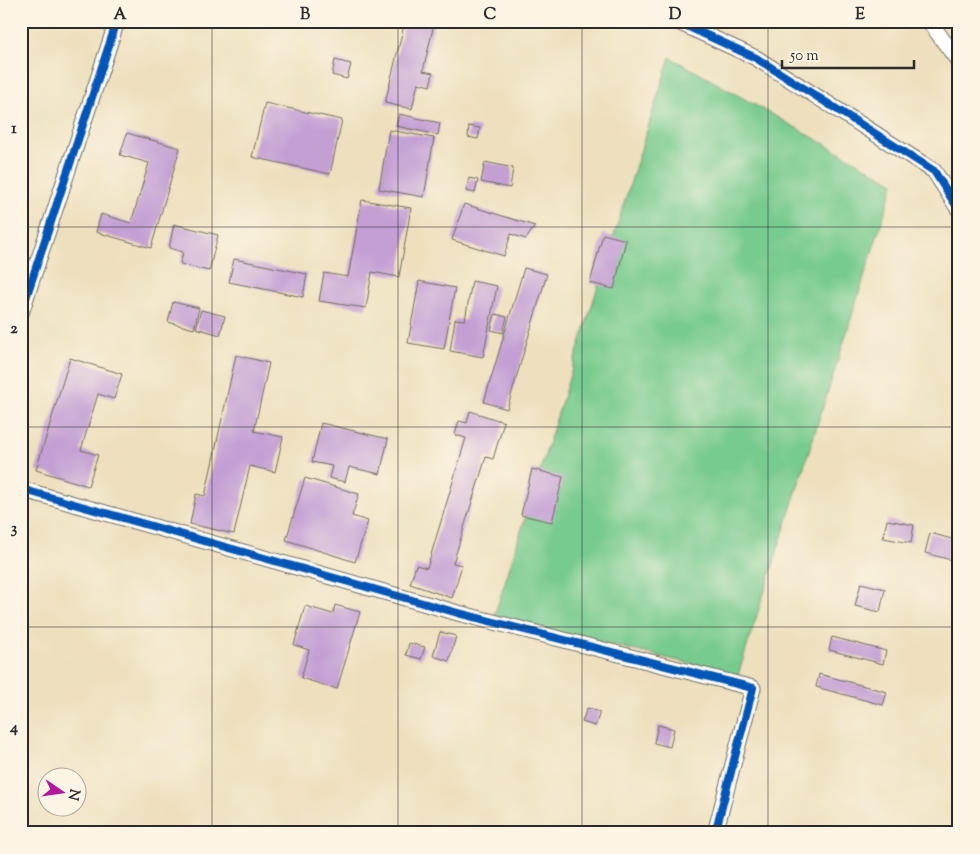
<svg xmlns="http://www.w3.org/2000/svg" width="980" height="854" font-family="'Sorts Mill Goudy',serif">
	<style>
		.green { fill: #77cb8e; stroke: #517b5c }
		.building { fill: #c39fd4 }
		.lines { fill: none; stroke-linecap: round; stroke-linejoin: round }
		.street-casing { stroke: #6f6a5e; stroke-width: 17 }
		.street { stroke: #fff; stroke-width: 15 }
		.cycleway-casing { stroke: #fcf5e5; stroke-width: 11 }
		.cycleway { stroke: #0057b8; stroke-width: 8 }
		.grid { fill: none; stroke: #2b2b2b; stroke-width: 1; stroke-opacity: 0.55 }
		.neatline { fill: none; stroke: #2b2b2b; stroke-width: 2 }
		.grid-label { font-size: 16px; text-anchor: middle; font-weight: bold; fill: #2b2b2b }
	</style>
	<rect width="100%" height="100%" fill="#fcf5e5"/>
	<filter id="ink" filterUnits="userSpaceOnUse"><feTurbulence type="fractalNoise" baseFrequency=".02" numOctaves="2"/><feDisplacementMap in="SourceGraphic" scale="10" xChannelSelector="R" yChannelSelector="G"/><feConvolveMatrix kernelMatrix="1 2 1 2 8 2 1 2 1" color-interpolation-filters="sRGB"/></filter>
	<filter id="wash" filterUnits="userSpaceOnUse"><feTurbulence type="fractalNoise" baseFrequency=".0096" numOctaves="4" result="noise"/><feDisplacementMap in="SourceGraphic" scale="20" xChannelSelector="R" yChannelSelector="G"/><feGaussianBlur stdDeviation="1.12" result="paint"/><feColorMatrix in="noise" values="0 0 0 0 0 0 0 0 0 0 0 0 0 0 0 0 0 1.4 0 .05"/><feComposite in="paint" operator="in"/></filter>
	<g filter="url(#wash)">
		<rect width="100%" height="100%" fill="#eee0be"/>
		<!-- green -->
		<path class="green" d="M670,57L894,183L738,675L494,617Z"/>
		<g id="blocks">
			<!-- building -->
			<path class="building" d="M405,21H422L434,24L423,71L433,73L430,86L418,83L412,109L385,103Z
				M335,60L351,64L347,79L332,75Z
				M265,103L342,120L330,174L252,157Z
				M399,114L440,123L438,135L396,126Z
				M469,126L480,128L478,139L468,137Z
				M389,130L434,138L424,197L379,189Z
				M127,133L180,148L151,248L96,232L101,214L131,223L149,163L120,155Z
				M485,162L513,168L510,188L481,182Z
				M469,178L478,180L475,193L466,191Z
				M362,200L411,208L399,277L372,272L366,308L319,301L324,273L348,277Z
				M464,204L535,226L526,239L511,234L504,256L452,240Z
				M174,224L218,235L209,271L180,264L183,252L169,248Z
				M603,234L626,240L614,289L590,283Z
				M234,259L307,274L303,297L229,282Z
				M524,268L547,274L507,409L484,402Z
				M419,281L455,288L444,349L408,343Z
				M472,281L497,286L483,357L450,351L455,319L465,320Z
				M173,302L199,308L194,329L168,322Z
				M201,310L225,316L220,335L196,328Z
				M495,314L507,317L503,333L491,330Z
				M236,355L269,363L254,431L283,437L275,472L250,466L234,534L190,524L196,494L205,496Z
				M70,358L122,374L114,399L98,394L81,450L98,455L88,486L36,470Z
				M470,411L504,422L493,459L486,457L453,563L462,565L452,598L410,584L416,565L427,568L466,438L455,435L459,421L467,423Z
				M321,423L388,439L380,474L349,467L345,482L329,478L332,466L312,462Z
				M532,469L563,477L552,522L521,515Z
				M305,478L359,494L352,516L368,521L355,562L286,540Z
				M887,520L914,525L911,543L883,538Z
				M930,533L959,541V562L925,553Z
				M861,583L885,589L880,612L855,606Z
				M335,605L360,612L337,689L301,678L309,650L294,645L305,606L333,614Z
				M440,632L456,636L449,661L433,656Z
				M832,637L886,651L883,664L829,650Z
				M409,643L425,647L421,659L406,655Z
				M819,674L887,692L883,705L816,687Z
				M587,708L600,712L595,726L582,722Z
				M658,725L674,729L670,747L654,743Z"/>
		</g>
	</g>
	<g filter="url(#ink)">
		<use href="#blocks" fill-opacity="0" stroke="#6f6a5e" stroke-width="1"/>
		<g class="lines">
			<defs>
				<path id="street" d="M676,21L756,58L934,171L959,210
					M929,21L959,62
					M21,313L117,21
					M21,489L458,613L753,688L715,833"/>
			</defs>
			<!-- street casing -->
			<use href="#street" class="street-casing"/>
			<!-- street -->
			<use href="#street" class="street"/>
			<defs>
				<path id="cycleway" d="M676,21L756,58L934,171L959,210
					M21,313L117,21
					M21,489L458,613L753,688L715,833"/>
			</defs>
			<!-- cycleway casing -->
			<use href="#cycleway" class="cycleway-casing"/>
			<!-- cycleway -->
			<use href="#cycleway" class="cycleway"/>
		</g>
	</g>
	<!-- grid -->
	<path class="grid" d="M212,21V833M398,21V833M582,21V833M768,21V833M21,227H959M21,427H959M21,627H959"/>
	<!-- margin -->
	<rect width="980" height="854" fill="none" stroke="#fcf5e5" stroke-width="55"/>
	<!-- north arrow -->
	<g transform="translate(62 792) rotate(103)"><circle r="24" fill="#fcf5e5" stroke="#a8a49b"/>
	<path d="M0-4L9 19L0 12L-9 19Z" fill="#b5179e"/>
	<text y="-8" font-size="14" font-weight="bold" text-anchor="middle" fill="#2b2b2b">N</text>
	</g>
	<!-- scale -->
	<path d="M782 60v8h132v-8" fill="none" stroke="#2b2b2b" stroke-width="2.5"/>
	<text x="790" y="60" font-size="15" fill="#2b2b2b" stroke="#fcf5e5" stroke-width="4" paint-order="stroke">50 m</text>
	<rect x="28" y="28" width="924" height="798" class="neatline"/>
	<g class="grid-label">
		<text x="120" y="19">A</text>
		<text x="305" y="19">B</text>
		<text x="490" y="19">C</text>
		<text x="675" y="19">D</text>
		<text x="860" y="19">E</text>
		<text x="14" y="133">1</text>
		<text x="14" y="333">2</text>
		<text x="14" y="533">3</text>
		<text x="14" y="732">4</text>
	</g>
</svg>
